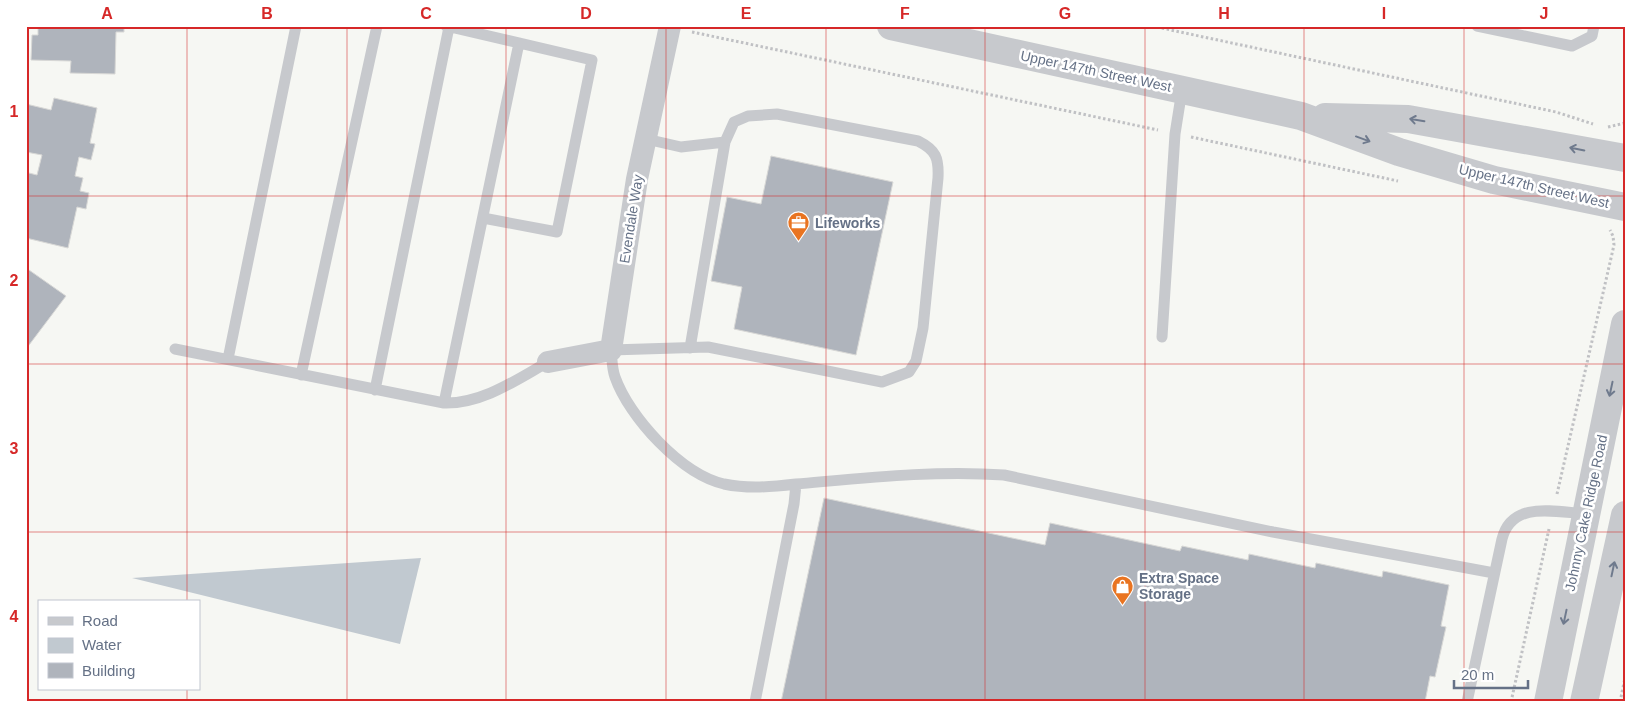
<svg xmlns="http://www.w3.org/2000/svg" width="1651" height="728" font-family="Helvetica,sans-serif">
	<style>
		.water { fill: #c1c9d0 }
		.building { fill: #afb4bc; stroke: #d8d8d6 }
		.lines { fill: none; stroke-linecap: round; stroke-linejoin: round }
		.path { stroke: #c0c1c4; stroke-width: 3; stroke-dasharray: 2.5 2.5; stroke-linecap: butt }
		.service { stroke: #c7c9cd; stroke-width: 11 }
		.minor { stroke: #c7c9cd; stroke-width: 22 }
		.tertiary { stroke: #c7c9cd; stroke-width: 28 }
		.oneway { stroke: #6f7a8d }
		.grid { fill: none; stroke: #d62828; stroke-width: 1; stroke-opacity: 0.55 }
		.labels { text-anchor: middle; dominant-baseline: central; stroke-width: 5; stroke-linejoin: round; paint-order: stroke }
		.street-label { font-size: 14px; fill: #657186; stroke: #fff }
		.poi-label { font-size: 14px; font-weight: bold; fill: #657186; stroke: #fff; text-anchor: start }
		.neatline { fill: none; stroke: #d62828; stroke-width: 2 }
		.grid-label { font-size: 16px; text-anchor: middle; font-weight: bold; fill: #d62828 }
	</style>
	<rect width="100%" height="100%" fill="#f6f7f3"/>
	<!-- water -->
	<path class="water" d="M421,558L400,644L132,578Z"/>
	<!-- building -->
	<path class="building" d="M38,26H124V32H116L115,74L70,73L71,61L31,60L32,35H38Z
		M54,98L97,108L90,143L95,144L91,160L79,157L75,176L83,178L80,191L89,193L86,209L77,207L68,248L26,238V178L29,173L37,175L42,155L26,152V104L51,110Z
		M771,156L893,182L856,355L734,329L742,287L711,281L727,197L761,204Z
		M29,270L66,296L26,349V273Z
		M824,498L1045,545L1050,523L1180,551L1182,546L1248,560L1249,554L1315,568L1316,563L1382,577L1383,571L1449,585L1441,626L1446,627L1435,677L1430,676L1425,702H781Z"/>
	<g class="lines">
		<!-- path -->
		<path class="path" d="M1152,26L1556,112L1593,124
			M692,32L1158,130
			M1608,127L1625,123
			M1191,137L1398,181
			M1557,494L1614,245L1613,236L1610,230
			M1511,702L1549,529
			M1620,702L1625,678"/>
		<!-- service -->
		<path class="service" d="M446,26L592,60L557,232L483,218
			M1477,26L1572,46L1592,36L1594,26
			M646,139L681,147L725,142L734,122L748,116L777,114L918,141C936,150 939,158 938,178L923,328L916,361L909,372L882,382L708,347L611,350C612,359 612,369 615,377C629,417 681,474 724,484C748,489 771,487 796,484
			M1162,337L1175,134L1182,90
			M690,348L725,142
			M175,349L444,403C482,404 516,380 548,362
			M228,359L296,26
			M301,375L377,26
			M375,390L449,27
			M444,403L519,43
			M755,702L794,504L796,484C865,478 935,470 1004,475L1273,532L1494,573
			M1467,702L1502,539C1512,500 1555,512 1586,514"/>
		<!-- minor -->
		<path class="minor" d="M548,362L611,350L637,179L670,26"/>
		<!-- tertiary -->
		<path class="tertiary" d="M891,26L1301,116L1399,152L1494,180L1625,207
			M1325,117L1408,119L1625,158
			M1548,702L1625,324
			M1584,702L1625,515"/>
	</g>
	<!-- one-way arrows -->
	<defs><path id="oneway-shaft" d="M-6 0H5M1.5-3L5.5 0L1.5 3" fill="none" stroke-width="1.6" stroke-linecap="round" stroke-linejoin="round" transform="scale(1.25)"/></defs>
	<g class="oneway">
		<use href="#oneway-shaft" transform="translate(1417 120) rotate(-171)"/>
		<use href="#oneway-shaft" transform="translate(1363 139) rotate(20)"/>
		<use href="#oneway-shaft" transform="translate(1577 149) rotate(-169)"/>
		<use href="#oneway-shaft" transform="translate(1611 389) rotate(102)"/>
		<use href="#oneway-shaft" transform="translate(1613 569) rotate(-78)"/>
		<use href="#oneway-shaft" transform="translate(1565 617) rotate(102)"/>
	</g>
	<!-- grid -->
	<path class="grid" d="M187,26V602M347,26V702M506,26V702M666,26V702M826,26V702M985,26V702M1145,26V702M1304,26V702M1464,26V702M26,196H1625M26,364H1625M26,532H1625M187,689V702"/>
	<!-- icons -->
	<defs>
		<symbol id="office-pin" viewBox="-11 -11 22 30"><path d="M0 17L-7.5 6A9.5 9.5 0 1 1 7.5 6Z" fill="#e97421" stroke="#fff"/><path d="M-6-3h4V-5.5h4V-3h4V5H-6ZM-1-4.5V-3h2v-1.5ZM-6 0V1H6V0Z" fill="#fff"/></symbol>
		<symbol id="shop-pin" viewBox="-11 -11 22 30"><path d="M0 17L-7.5 6A9.5 9.5 0 1 1 7.5 6Z" fill="#e97421" stroke="#fff"/><path d="M-5-2.5h2.3a2.7 3.5 0 0 1 5.4 0H5L5.5 6h-11ZM-1.5-2.5h3a1.5 2.3 0 0 0-3 0Z" fill="#fff"/></symbol>
	</defs>
	<g fill-rule="evenodd">
		<use href="#office-pin" x="786" y="210" width="25" height="34"/>
		<use href="#shop-pin" x="1110" y="574" width="25" height="34"/>
	</g>
	<g class="labels">
		<!-- street labels -->
		<g class="street-label">
			<text transform="translate(1096 71) rotate(12)">Upper 147th Street West</text>
			<text transform="translate(1534 186) rotate(13)">Upper 147th Street West</text>
			<text transform="translate(631 219) rotate(-81)">Evendale Way</text>
			<text transform="translate(1586 513) rotate(-78)">Johnny Cake Ridge Road</text>
		</g>
		<!-- poi labels -->
		<g class="poi-label">
			<text x="815" y="223">Lifeworks</text>
			<text x="1139" y="578">Extra Space<tspan x="1139" dy="16">Storage</tspan></text>
		</g>
	</g>
	<!-- border -->
	<rect width="1651" height="728" fill="none" stroke="#ffffff" stroke-width="55"/>
	<!-- legend -->
	<rect x="38" y="600" width="162" height="90" fill="#ffffff" stroke="#c1c6cf"/>
	<rect x="48" y="617" width="25" height="8" fill="#c7c9cd" stroke="#c1c6cf"/>
	<text x="82" y="626" font-size="15" fill="#657186">Road</text>
	<rect x="48" y="638" width="25" height="15" fill="#c1c9d0" stroke="#c1c6cf"/>
	<text x="82" y="650" font-size="15" fill="#657186">Water</text>
	<rect x="48" y="663" width="25" height="15" fill="#afb4bc" stroke="#c1c6cf"/>
	<text x="82" y="676" font-size="15" fill="#657186">Building</text>
	<!-- scale -->
	<path d="M1454 680v8h74v-8" fill="none" stroke="#657186" stroke-width="2.5"/>
	<text x="1461" y="680" font-size="15" fill="#657186" stroke="#ffffff" stroke-width="4" paint-order="stroke">20 m</text>
	<rect x="28" y="28" width="1596" height="672" class="neatline"/>
	<g class="grid-label">
		<text x="107" y="19">A</text>
		<text x="267" y="19">B</text>
		<text x="426" y="19">C</text>
		<text x="586" y="19">D</text>
		<text x="746" y="19">E</text>
		<text x="905" y="19">F</text>
		<text x="1065" y="19">G</text>
		<text x="1224" y="19">H</text>
		<text x="1384" y="19">I</text>
		<text x="1544" y="19">J</text>
		<text x="14" y="117">1</text>
		<text x="14" y="286">2</text>
		<text x="14" y="454">3</text>
		<text x="14" y="622">4</text>
	</g>
</svg>
